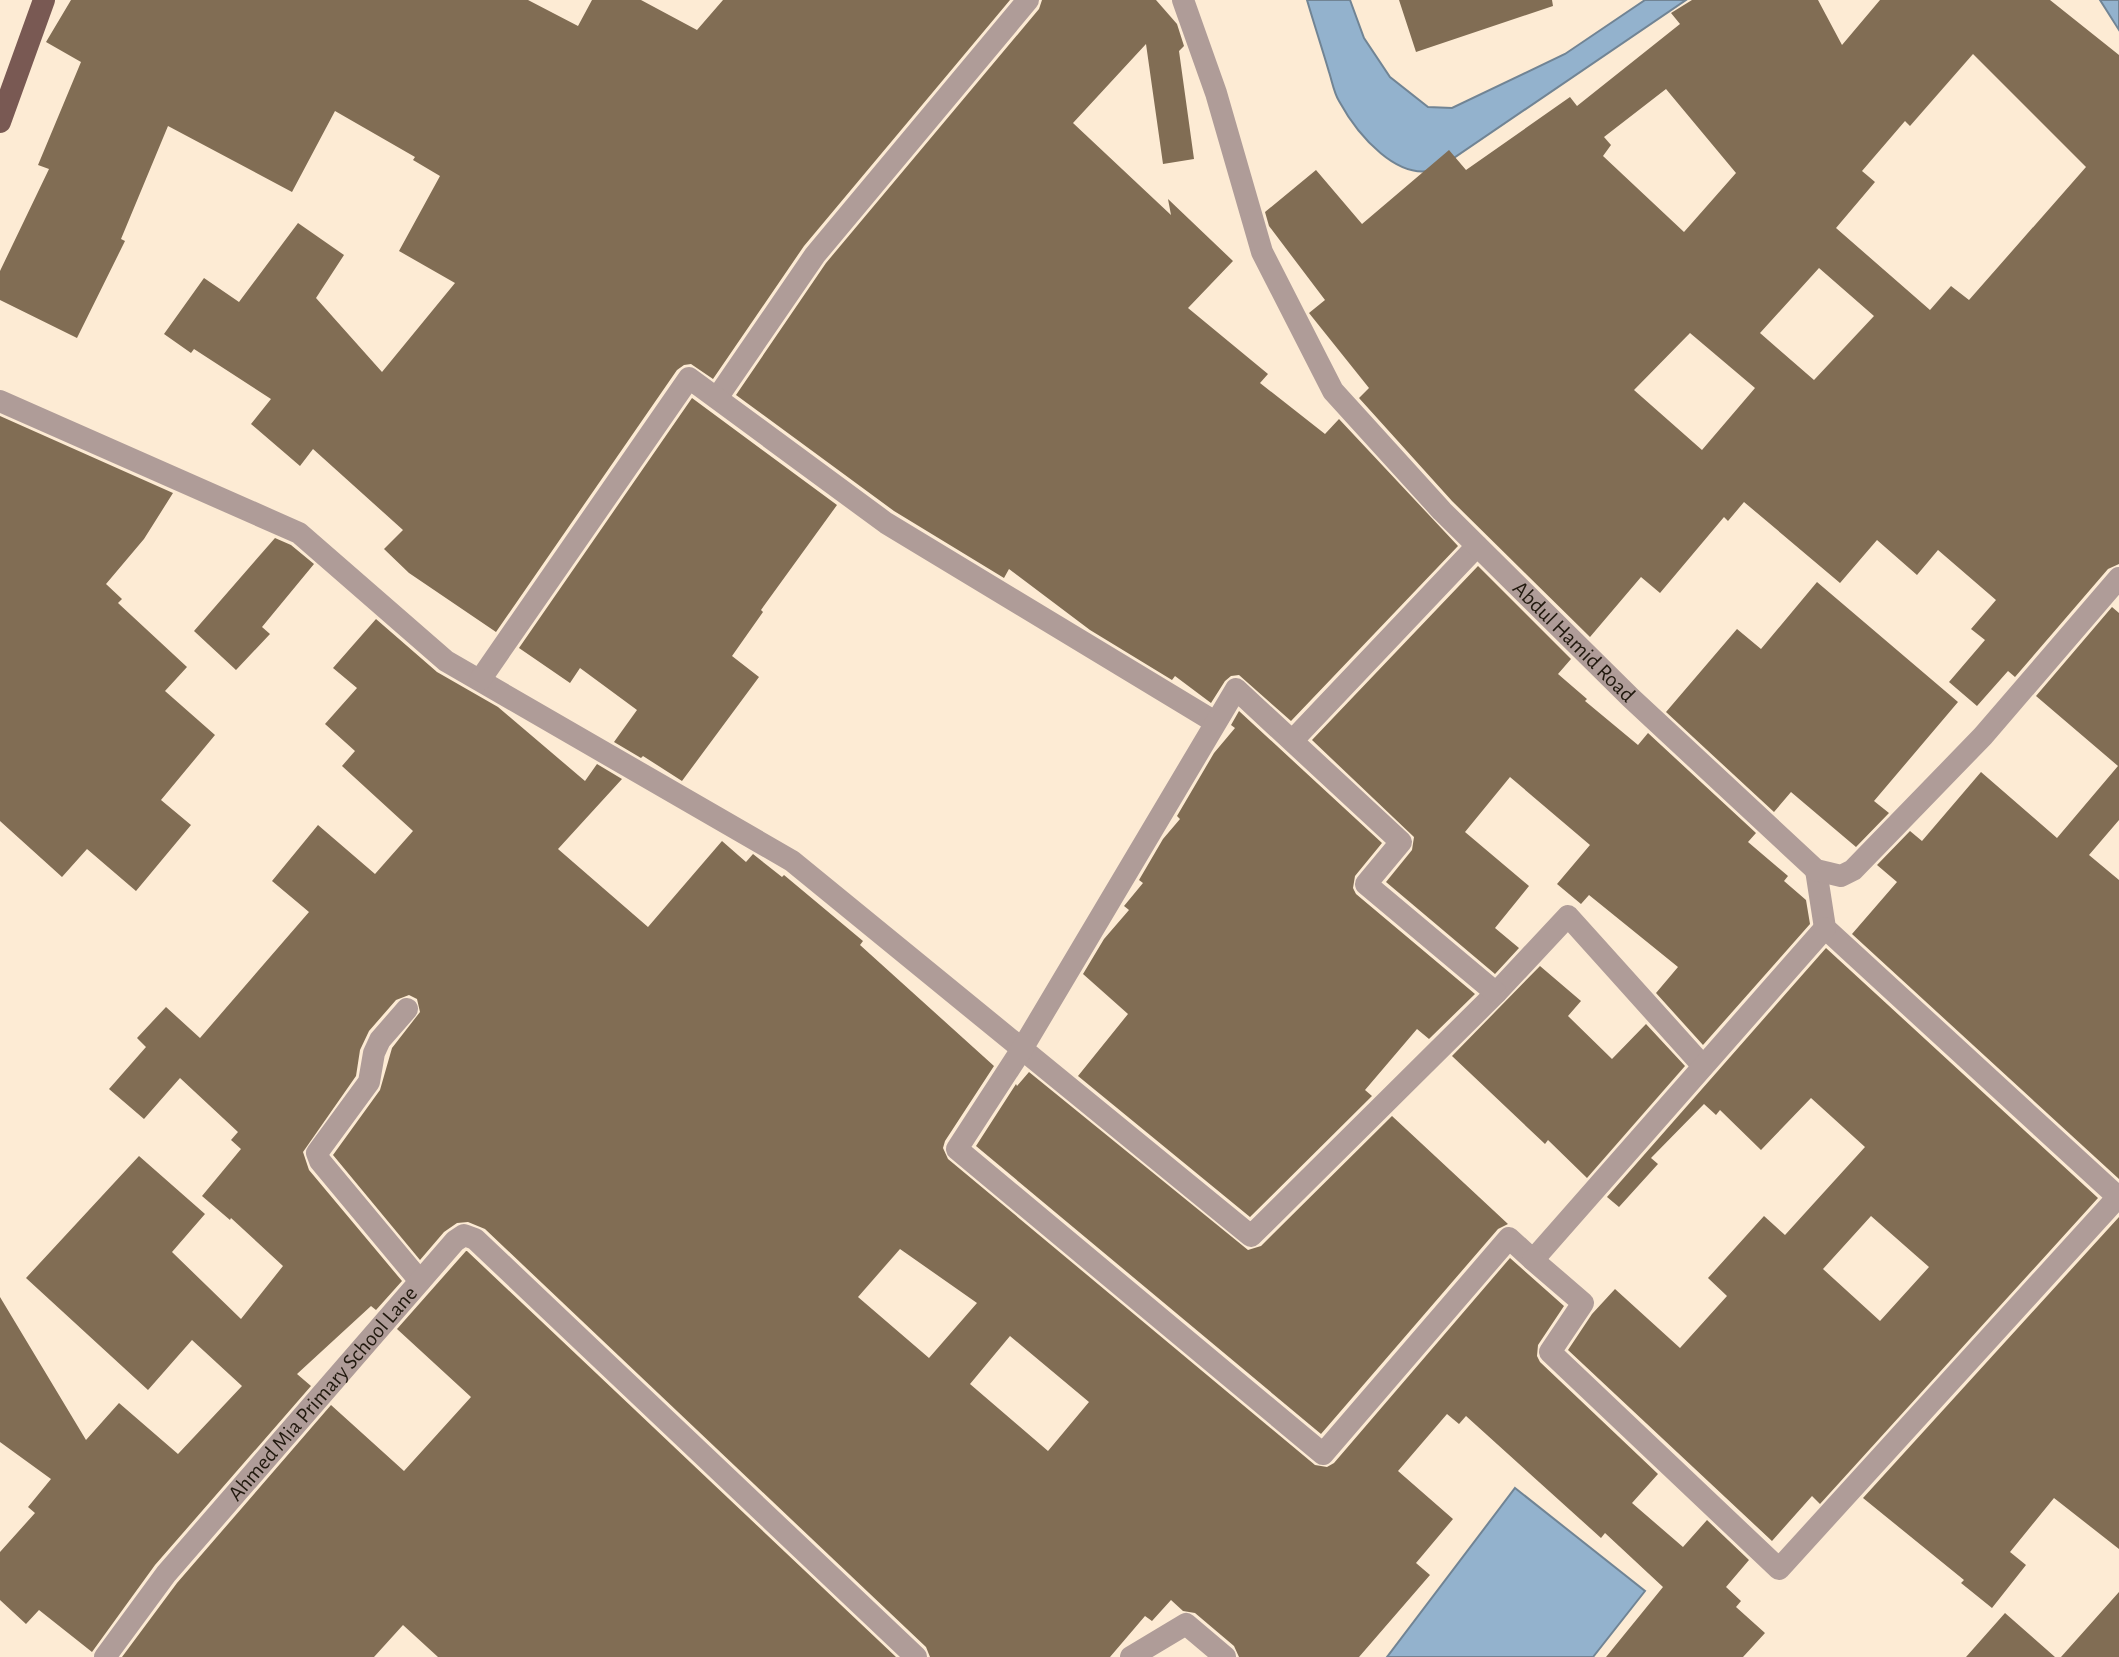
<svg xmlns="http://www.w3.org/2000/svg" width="2119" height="1657" font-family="'Alegreya Sans',sans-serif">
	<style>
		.water { fill: #93b2cd; stroke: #718494; stroke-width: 2 }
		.building { fill: #816d54; fill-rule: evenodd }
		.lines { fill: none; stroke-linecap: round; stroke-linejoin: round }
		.minor { stroke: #af9c98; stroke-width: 22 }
		.tertiary { stroke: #af9c98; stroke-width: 22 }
		.primary { stroke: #795953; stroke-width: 22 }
		.labels { text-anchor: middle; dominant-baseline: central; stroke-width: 6; stroke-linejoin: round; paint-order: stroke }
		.street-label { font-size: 22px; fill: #21190e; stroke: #fbfbfb }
	</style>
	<rect width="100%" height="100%" fill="#fdebd4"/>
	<!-- water -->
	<path class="water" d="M1307,0H1350L1364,38L1390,77L1428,107L1452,108L1565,54L1645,0H1686L1439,168C1399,185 1357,134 1339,101C1334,93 1332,81 1329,72C1322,48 1314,24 1307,0Z
		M2100,0H2119V30Z
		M1515,1488L1645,1591L1593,1657H1387Z"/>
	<!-- building -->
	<path class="building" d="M71,0H528L578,26L592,0H641L697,30L723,0H1010L804,246L713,379L691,364L684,365L677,370L496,632L409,573L384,549L403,530L313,449L300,466L251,424L271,399L194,349L191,353L164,334L204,278L239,302L298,223L344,255L316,298L382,372L455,283L399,251L440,176L413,160L415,157L335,111L292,192L168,126L121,239L125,241L77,338L0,300V271L49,169L38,165L81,62L46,42Z
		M1042,0H1156L1177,24L1184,46L1179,51L1194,159L1163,164L1146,44L1073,123L1171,215L1168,199L1233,261L1188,308L1268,374L1260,383L1325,434L1339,419L1458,546L1291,721L1239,675L1231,676L1225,681L1211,703L1175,676L1172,680L1090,630L1009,569L1004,578L894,511L736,395L826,263L1039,9Z
		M1399,0H1552L1553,6L1416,52Z
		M1692,0H1818L1842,45L1880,0H2050L2119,55V564L2108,569L2015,677L2008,671L1977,706L1949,682L1985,640L1971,629L1996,600L1938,550L1917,575L1877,540L1840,583L1744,502L1728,521L1724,517L1660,593L1641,577L1590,637L1452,501L1359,398L1369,388L1309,313L1325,300L1269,226L1265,212L1316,170L1362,224L1449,150L1466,170L1570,97L1577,106L1680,24L1671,13ZM1973,54L2086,167L1969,300L1951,286L1930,310L1836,228L1875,182L1862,171L1905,121L1910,126ZM1666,89L1736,173L1684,232L1603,156L1611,145L1604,137ZM1819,268L1874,316L1814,380L1760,333ZM1690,333L1755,388L1702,450L1634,390Z
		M692,398L837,505L761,610L763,612L732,656L759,677L682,781L643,756L641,758L614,742L637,710L580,668L570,683L519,648Z
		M0,416L173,493L144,539L106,584L122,599L118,603L187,667L165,691L215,735L161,800L191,825L136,891L87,849L62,877L0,821Z
		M275,538L291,545L314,564L262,627L270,634L236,670L194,631Z
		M1478,566L1571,659L1558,674L1587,699L1585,701L1638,745L1648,733L1756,833L1748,842L1788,876L1784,881L1806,900L1810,924L1703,1045L1656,993L1678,967L1589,895L1581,904L1557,884L1590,845L1510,777L1465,832L1529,886L1495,928L1519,948L1495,974L1386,882L1412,850L1414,837L1312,740Z
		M1817,582L1958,702L1874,801L1889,813L1856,847L1791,792L1774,812L1666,712L1737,629L1761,649Z
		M2112,607L2119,613V820L2089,855L2119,880V1179L1852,934L1897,882L1877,865L1910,831L1922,841L1981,772L2057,838L2118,766L2036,696Z
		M376,619L437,672L498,707L585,781L597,764L622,779L558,849L648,927L722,841L746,862L753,854L782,877L784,875L863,941L860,945L994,1066L945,1141L943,1148L948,1159L1315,1465L1327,1467L1334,1463L1510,1258L1564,1306L1538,1345L1537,1356L1540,1362L1658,1474L1632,1503L1683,1547L1707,1520L1749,1560L1726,1587L1741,1601L1736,1607L1765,1633L1743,1657H1606L1663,1587L1605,1533L1601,1538L1466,1416L1459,1424L1447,1414L1398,1471L1453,1519L1416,1563L1430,1575L1359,1657H1239L1234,1646L1195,1613L1183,1611L1171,1600L1152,1621L1145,1616L1110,1657H930L926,1647L485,1229L468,1222L457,1223L444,1232L420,1260L333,1155L380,1090L392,1048L420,1012L417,999L409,995L396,1000L369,1031L360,1050L356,1076L303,1152L309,1170L402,1281L376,1310L371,1306L297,1374L311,1386L155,1565L92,1652L39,1610L26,1624L0,1600V1552L35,1513L28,1507L51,1479L0,1442V1297L86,1440L119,1403L178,1454L242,1386L192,1340L148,1390L26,1278L139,1156L205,1214L172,1252L241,1319L283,1266L231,1218L230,1220L202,1196L241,1149L231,1140L238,1132L180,1078L144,1119L109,1089L146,1047L137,1038L166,1007L200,1038L309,912L272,881L318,825L375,874L413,831L342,766L355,751L325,724L357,688L333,668ZM900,1249L977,1303L929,1358L858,1297ZM1010,1336L1089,1402L1048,1451L970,1384Z
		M1239,711L1382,843L1355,876L1353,888L1356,894L1475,994L1429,1039L1417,1029L1365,1090L1372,1096L1250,1217L1078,1076L1128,1014L1083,974L1104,939L1129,910L1124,906L1143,883L1139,880L1163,839L1180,819L1177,816L1214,753L1235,728L1231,725Z
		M1826,948L2098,1198L1820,1504L1812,1496L1772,1541L1568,1350L1592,1314L1615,1289L1680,1348L1727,1296L1708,1278L1764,1216L1785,1235L1865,1147L1811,1098L1761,1150L1720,1110L1716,1115L1704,1104L1651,1158L1658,1164L1619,1207L1607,1197ZM1871,1216L1929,1267L1880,1321L1823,1269Z
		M1540,966L1581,1001L1568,1016L1612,1059L1646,1024L1685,1066L1587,1178L1548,1140L1545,1144L1452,1056Z
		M1029,1072L1248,1250L1261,1246L1392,1116L1508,1224L1498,1229L1321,1434L976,1146L1016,1084L1017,1086Z
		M2119,1217V1549L2054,1498L2010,1552L2026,1565L1992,1608L1961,1583L1964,1580L1863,1498Z
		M466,1251H467L896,1657H438L403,1625L374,1657H122L177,1583L331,1405L404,1471L471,1397L397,1329Z
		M2119,1592V1657H2061Z
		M2005,1613L2055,1657H1966Z"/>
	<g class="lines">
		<!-- minor -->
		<g class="minor">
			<path d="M717,398L815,255L1028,0"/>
			<path d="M0,401L299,533L446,661L792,861L1251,1236L1496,993L1568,916L1703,1066"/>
			<path d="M480,680L689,378L886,523L1215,722"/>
			<path d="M1293,740L1477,546"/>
			<path d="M1816,870L1825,928L2119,1198"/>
			<path d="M1496,993L1366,884L1401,842L1236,689L1022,1049L957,1149L1323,1454L1509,1238L1533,1260L1825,928"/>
			<path d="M407,1009L380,1040L374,1053L369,1082L317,1153L320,1161L420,1281"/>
			<path d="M1533,1260L1583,1303L1550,1352L1779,1569L2118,1197"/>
			<path id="s1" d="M105,1657L166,1574L455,1241L464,1235L475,1239L916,1657"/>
		</g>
		<!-- tertiary -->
		<g class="tertiary">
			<path id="s2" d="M1183,0L1216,93L1262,252L1333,391L1442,511L1631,698L1816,870L1841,876L1853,870L1983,736L2119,578"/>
			<path d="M1131,1657L1186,1624L1225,1657"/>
		</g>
		<!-- primary -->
		<path class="primary" d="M0,122L44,0"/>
	</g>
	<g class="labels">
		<!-- street labels -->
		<g class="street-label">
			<text stroke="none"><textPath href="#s2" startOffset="768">Abdul Hamid Road</textPath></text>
			<text stroke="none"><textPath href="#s1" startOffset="342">Ahmed Mia Primary School Lane</textPath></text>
		</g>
	</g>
</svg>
